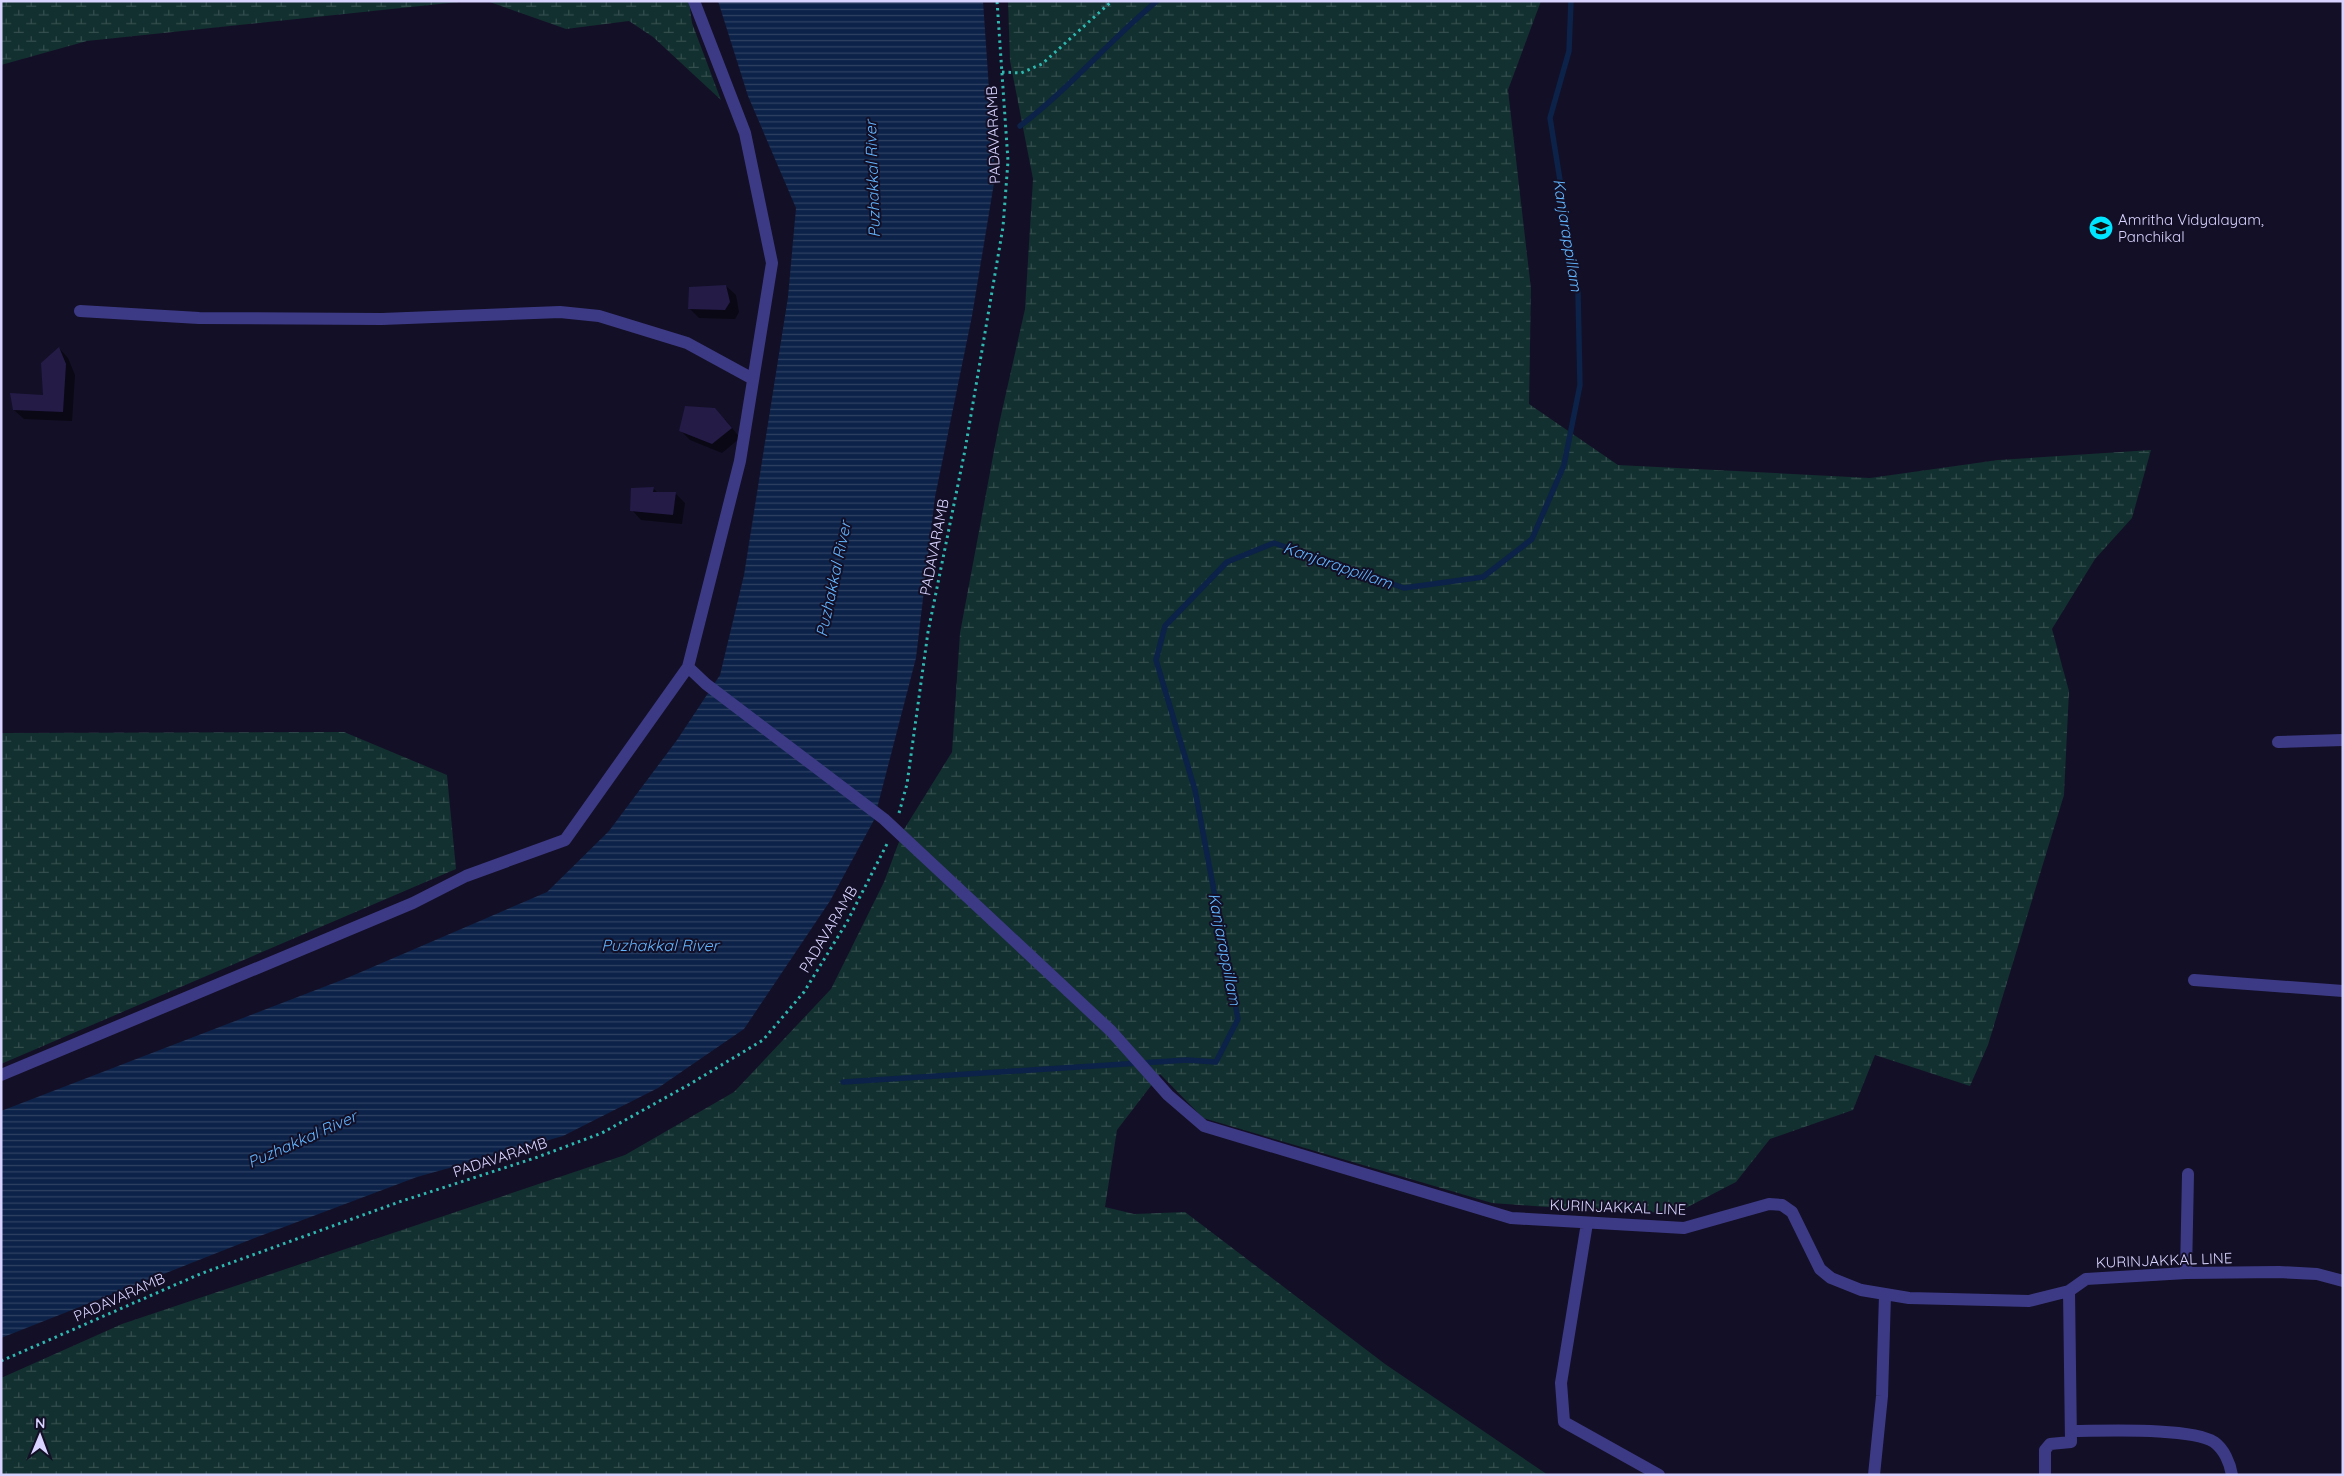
<svg xmlns="http://www.w3.org/2000/svg" width="2344" height="1476" font-family="Quicksand,sans-serif">
	<style>
		.wetland { fill: url(#wetland-marsh) }
		.water { fill: url(#water-rules) }
		.shadow { fill: #0007 }
		.lines { fill: none; stroke-linecap: round; stroke-linejoin: round }
		.stream { stroke: #0c2248; stroke-width: 5.5 }
		.building { fill: #241b47 }
		.path { stroke: #2fb8b0; stroke-width: 3; stroke-dasharray: 2.5 4; stroke-linecap: butt }
		.minor { stroke: #3d3a85; stroke-width: 12 }
		.labels { text-anchor: middle; dominant-baseline: central; stroke-width: 4; stroke-linejoin: round; paint-order: stroke }
		.street-label { font-size: 15px; fill: #d9d4ff; stroke: #130f26 }
		.poi-label { font-size: 15px; fill: #d9d4ff; stroke: #130f26; text-anchor: start }
		.water-label { font-size: 16px; font-style: italic; fill: #62b6ff; stroke: #130f26 }
	</style>
	<defs>
		<pattern id="wetland-marsh" width="20" height="14" patternUnits="userSpaceOnUse" patternTransform="scale(1.25)"><rect width="20" height="14" fill="#12302f"/><path d="M1 5h8M5 5V1M11 12h8M15 12V8" fill="none" stroke="#344d4e"/></pattern>
		<pattern id="water-rules" width="6" height="5" patternUnits="userSpaceOnUse" patternTransform="scale(1.25)"><rect width="6" height="5" fill="#0c2248"/><path d="M0 2.5h6" fill="none" stroke="#2f4163"/></pattern>
	</defs>
	<rect width="100%" height="100%" fill="#130f26"/>
	<!-- wetland -->
	<path class="wetland" d="M1,1H468L87,41L1,65Z
		M487,1H689L692,23L721,100L653,37L629,21L566,29Z
		M1008,1H1541L1508,90L1531,289L1529,404L1618,465L1870,478L1998,460L2151,450L2132,518L2095,559L2052,629L2069,691L2064,795L1988,1045L1970,1086L1875,1055L1853,1110L1770,1139L1736,1182L1676,1213L1587,1210L1492,1203L1203,1118L1160,1074L1117,1130L1105,1207L1134,1214L1185,1212L1385,1364L1548,1475H1V1378L122,1324L625,1155L734,1092L831,989L884,882L903,831L952,752L960,633L999,424L1025,309L1033,179L1010,61Z
		M344,732L447,775L456,869L1,1064V733Z"/>
	<!-- water -->
	<path class="water" d="M718,1H983L995,177L972,316L935,497L916,658L874,820L830,901L744,1029L658,1088L563,1136L417,1177L260,1236L1,1338V1111L347,978L547,892L609,831L677,740L720,675L744,575L788,297L796,208L748,96Z"/>
	<!-- shadow -->
	<path class="shadow" d="M726,286L736,295L739,312L735,319L699,318L689,308Z
		M59,348L68,358L75,375L72,421L24,419L14,410L44,396Z
		M725,419L740,438L722,453L690,440L680,430Z
		M653,488L658,493H675L685,503L682,524L641,520L632,510Z"/>
	<g class="lines">
		<!-- stream -->
		<path class="stream" d="M1020,126C1069,89 1109,41 1157,1
			M843,1082L1187,1060L1216,1062L1238,1019L1195,790L1156,660L1165,626L1227,562L1274,543L1404,588L1483,577L1532,539L1564,465L1580,385L1578,292L1550,118L1569,51L1571,1"/>
	</g>
	<!-- building -->
	<path class="building" d="M726,285L730,302L725,310L688,309L689,287Z
		M59,347L66,364L63,412L13,410L10,393L43,395L41,363Z
		M685,406L715,408L732,428L712,444L679,431Z
		M654,487L653,492H676L673,515L630,511L631,488Z"/>
	<g class="lines">
		<!-- path -->
		<path class="path" d="M1002,72L1021,73L1042,64L1112,1
			M899,813L907,784L928,632L965,450L1003,227L1008,161L997,1
			M1,1361L200,1274L399,1202L535,1158L602,1133L690,1084L763,1040L804,992L847,922L888,842"/>
		<!-- minor -->
		<path class="minor" d="M80,311L199,318L382,319L560,312L599,316L687,343L753,379
			M688,667L706,684L884,819L1111,1031L1168,1095L1204,1126L1511,1218L1684,1228L1769,1204L1782,1205L1792,1212L1820,1269L1831,1278L1861,1290L1909,1298L2029,1301L2069,1291L2086,1279L2186,1273L2279,1272L2317,1274L2343,1281
			M2278,742L2343,740
			M2194,980L2343,991
			M1,1075L413,903L466,876L565,840L688,667L740,461L772,263L745,133L694,1
			M1587,1223L1561,1383L1564,1422L1659,1475
			M2186,1273L2188,1174
			M2072,1431C2103,1431 2191,1427 2214,1442C2224,1449 2230,1463 2232,1475
			M1874,1475L1882,1396L1885,1295
			M2045,1475V1450L2050,1444L2071,1442L2069,1291"/>
	</g>
	<!-- icons -->
	<defs>
		<symbol id="school-disc" viewBox="-11 -11 22 22"><circle r="9.5" fill="#00e5ff" stroke="#130f26"/><path d="M0-5L7-2L0 1L-7-2ZM-4 1L0 2.5L4 1V4Q0 6-4 4Z" fill="#111"/></symbol>
	</defs>
	<g fill-rule="evenodd">
		<use href="#school-disc" x="2087" y="214" width="28" height="28"/>
	</g>
	<g class="labels">
		<!-- street labels -->
		<g class="street-label">
			<text transform="translate(993 135) rotate(-92)">PADAVARAMB</text>
			<text transform="translate(934 547) rotate(-79)">PADAVARAMB</text>
			<text transform="translate(828 929) rotate(-59)">PADAVARAMB</text>
			<text transform="translate(500 1157) rotate(-18)">PADAVARAMB</text>
			<text transform="translate(1618 1207) rotate(2)">KURINJAKKAL LINE</text>
			<text transform="translate(2164 1260) rotate(-2)">KURINJAKKAL LINE</text>
			<text transform="translate(119 1297) rotate(-24)">PADAVARAMB</text>
		</g>
		<!-- poi labels -->
		<g class="poi-label">
			<text x="2118" y="219">Amritha Vidyalayam,<tspan x="2118" dy="17">Panchikal</tspan></text>
		</g>
		<!-- water labels -->
		<g class="water-label">
			<text transform="translate(872 179) rotate(-92)">Puzhakkal River</text>
			<text transform="translate(1568 235) rotate(81)">Kanjarappillam</text>
			<text transform="translate(1338 565) rotate(19)">Kanjarappillam</text>
			<text transform="translate(833 579) rotate(-78)">Puzhakkal River</text>
			<text x="660" y="945">Puzhakkal River</text>
			<text transform="translate(1225 949) rotate(79)">Kanjarappillam</text>
			<text transform="translate(302 1139) rotate(-24)">Puzhakkal River</text>
		</g>
	</g>
	<!-- border -->
	<rect width="2344" height="1476" fill="none" stroke="#d9d4ff" stroke-width="5"/>
	<!-- north arrow -->
	<g transform="translate(40 1436) rotate(1)" stroke="#130f26" stroke-width="4" paint-order="stroke">
	<path d="M0-4L9 19L0 12L-9 19Z" fill="#d9d4ff"/>
	<text y="-8" font-size="14" font-weight="bold" text-anchor="middle" fill="#d9d4ff">N</text>
	</g>
</svg>
